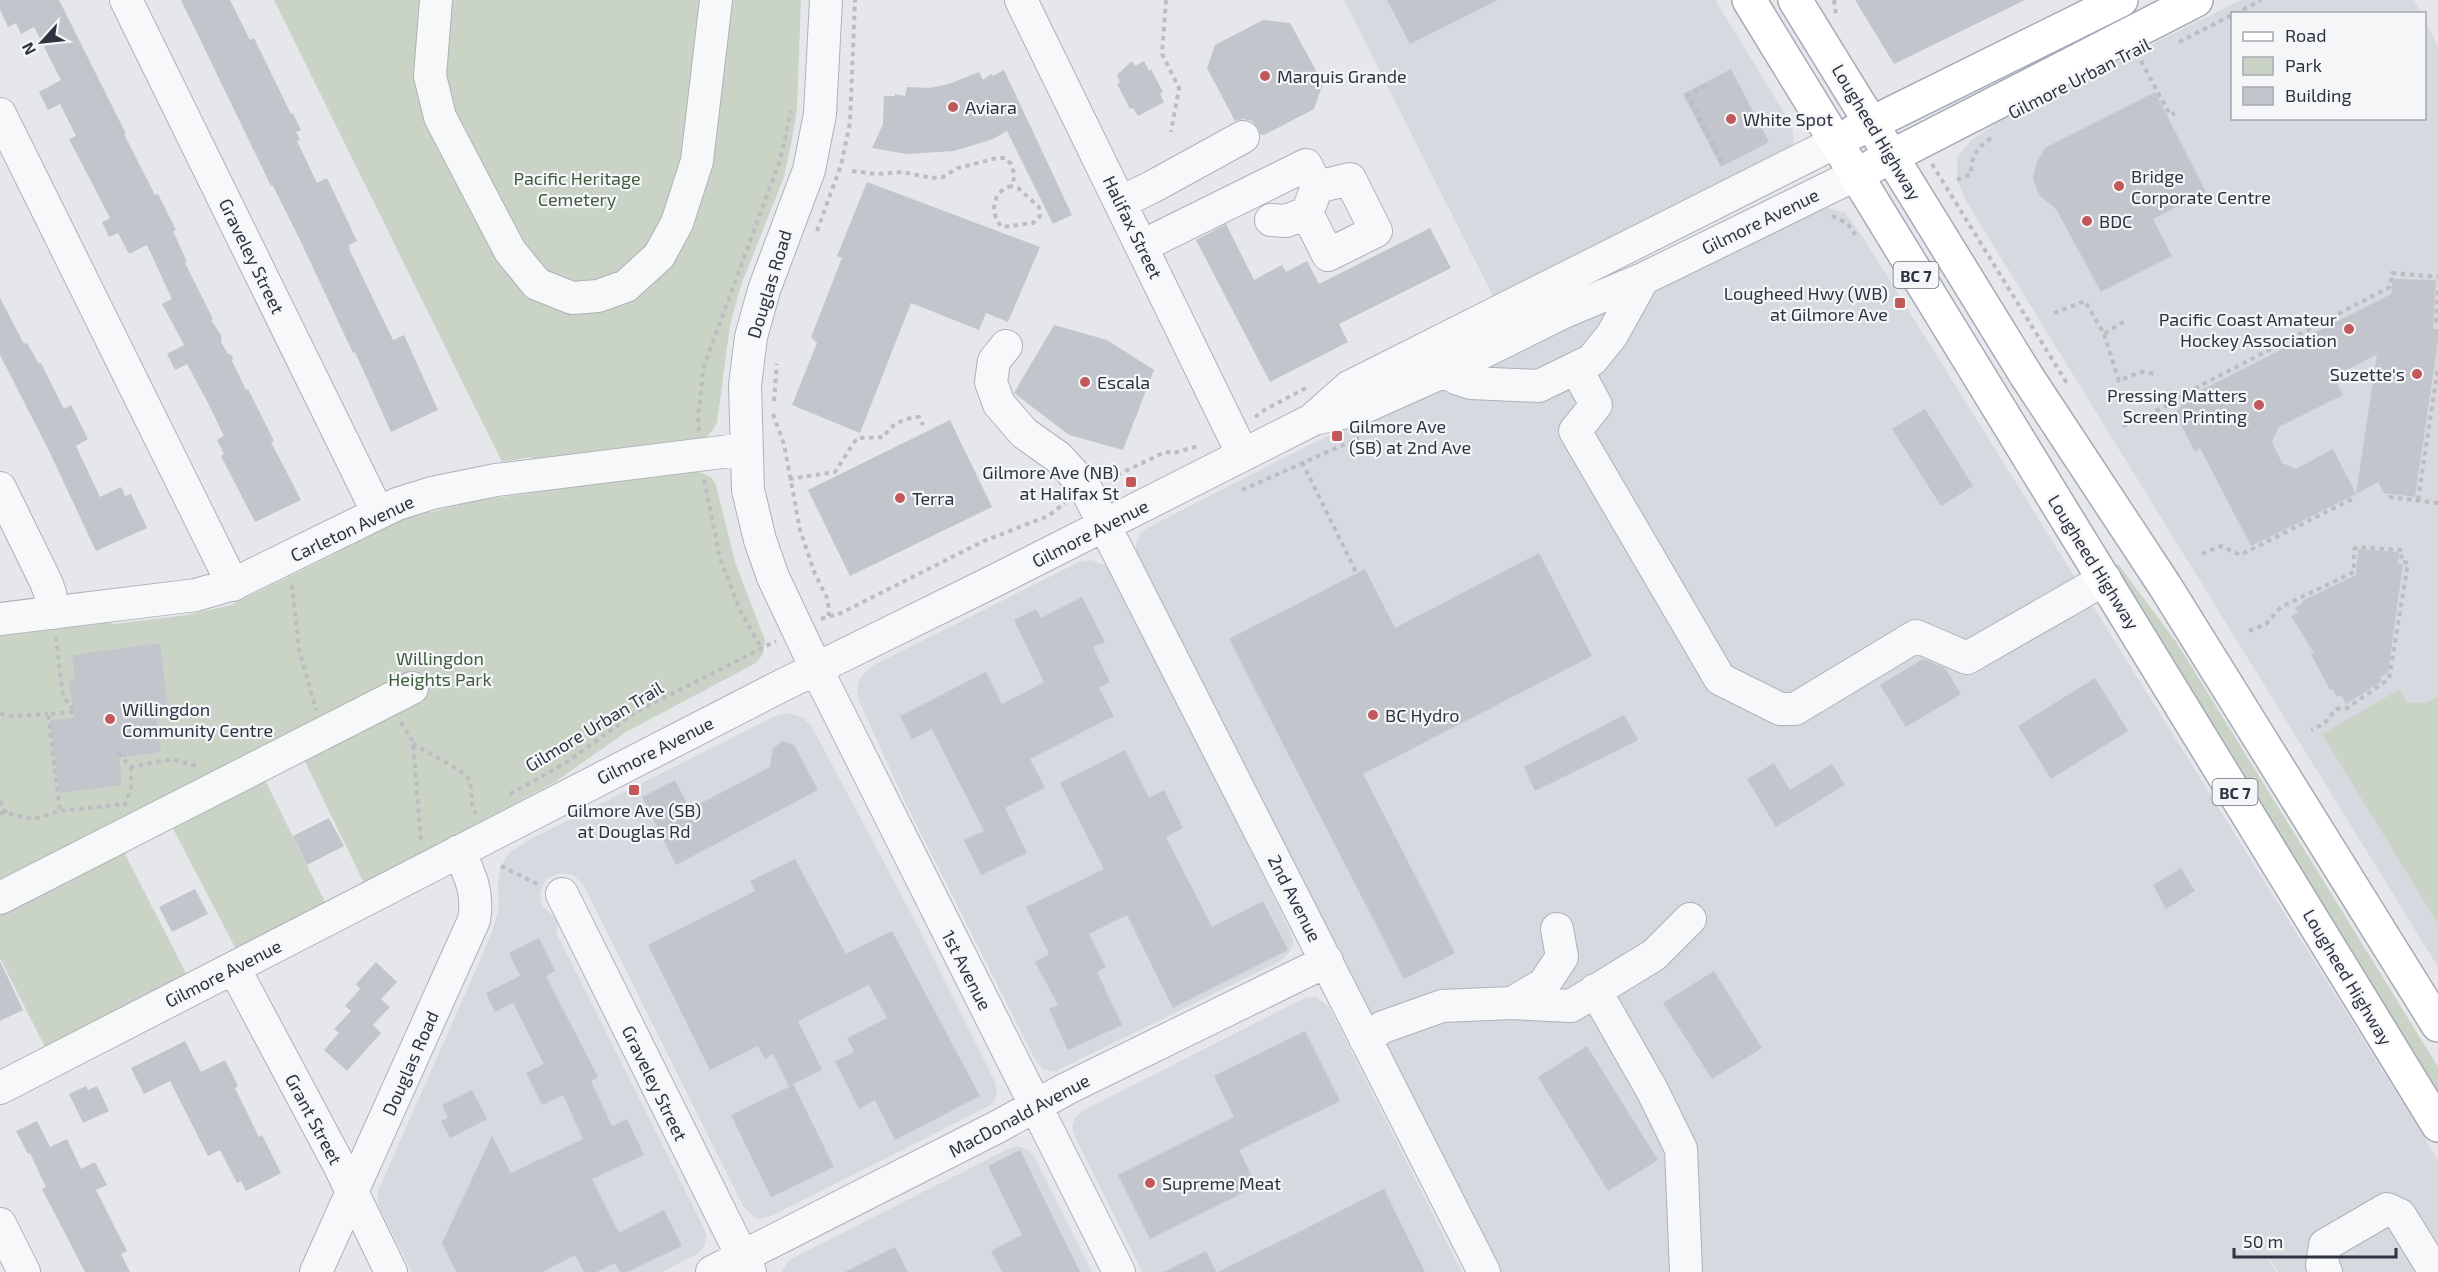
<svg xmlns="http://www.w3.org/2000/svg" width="2438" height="1272" font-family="'Exo 2',sans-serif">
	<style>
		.built { fill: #d7d9e0 }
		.green { fill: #c9d4c7 }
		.building { fill: #c3c5cd }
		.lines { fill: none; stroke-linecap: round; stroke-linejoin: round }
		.minor-casing { stroke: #aeb1b8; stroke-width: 34 }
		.major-casing { stroke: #a5aab6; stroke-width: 36 }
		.path { stroke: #bbbdc3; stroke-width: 4; stroke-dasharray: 4.5 4.5; stroke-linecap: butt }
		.minor { stroke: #f7f8fa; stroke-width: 32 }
		.major { stroke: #fff; stroke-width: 33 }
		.poi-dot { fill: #c1595b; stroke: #f5f6f8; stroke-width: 2 }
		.labels { text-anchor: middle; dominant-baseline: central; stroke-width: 4.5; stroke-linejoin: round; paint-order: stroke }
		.shield { fill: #f5f6f8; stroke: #6a6e79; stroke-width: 1.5 }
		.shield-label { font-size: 16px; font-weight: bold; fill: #2e3342 }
		.poi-label { font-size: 18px; fill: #2e3342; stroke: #f5f6f8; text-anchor: start }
		.street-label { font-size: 18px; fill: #2e3342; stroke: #f5f6f8 }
		.park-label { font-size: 18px; fill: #3f5c3d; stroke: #f5f6f8 }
	</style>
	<rect width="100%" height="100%" fill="#e5e7eb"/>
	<!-- built -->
	<path class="built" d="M1344,0H1715L1787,117L1793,131L1794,142L1790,151L1495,300Z
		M2241,0H2414L2421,13L2232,14V118H2424L2425,20L2438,47V967L1966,201L1957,180V158L1970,141L2004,118Z
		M1828,208L1845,213L1861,234L2438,1160V1272H2279L2262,1248L2276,1272H1496L1136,559V543L1141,532L1149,527L1321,439L1387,412L1573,319L1665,287L1817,211Z
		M1091,560L1105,565L1117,579L1291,933L1293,942L1290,951L1282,960L1054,1072L1043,1069L1035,1059L907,806L859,701L857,690L860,678L872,666L1079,562Z
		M787,713L802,717L812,727L914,919L995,1082L997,1094L995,1100L989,1106L771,1216L759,1219L754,1217L743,1206L583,884L573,875L559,873L547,879L543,885L540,894L542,905L557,920L558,925L556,932L703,1226L706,1234L705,1245L697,1254L662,1272H412L378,1205V1191L492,933L499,907L498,883L501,866L510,852L527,841L775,716Z
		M1316,997L1329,1007L1462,1272H1142L1075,1137L1072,1128L1075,1118L1084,1110L1305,998Z
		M1019,1146L1029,1151L1034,1156L1092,1272H782L787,1262L795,1257L1010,1148Z"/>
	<!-- green -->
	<path class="green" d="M274,0H801L797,109L792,139L784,177L741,285L730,325L717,423L709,435L700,440L540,462L530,457L502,462Z
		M697,471L711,477L716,485L735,562L765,640L763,654L756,663L626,732L555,782L424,851L365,885L293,737L264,778L328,908L238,953L170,823L122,848L189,979L48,1053L0,958V635L105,621L114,624L187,615L231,605L335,554L341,546L421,509L431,512L479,500L533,493L541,487Z
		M2118,564L2177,643L2438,1067V1095L2114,567Z
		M2400,689L2407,703H2427L2438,696V924L2322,734Z"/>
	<!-- building -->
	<path class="building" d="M0,0H59L126,134H124L155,195L158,194L176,230L173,231L187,262L185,263L213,319L211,320L222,337L221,342L228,354L233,356L232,361L246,390L248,389L274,441L271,442L301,500L255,522L221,456L224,454L217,440L224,436L208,403L187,364L175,370L167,354L184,345L162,304L172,299L147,245L129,254L118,233L109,237L102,222L110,218L69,139L76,136L60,104L48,110L39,92L61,80L34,27L21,34L16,23L8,27L0,10Z
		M181,0H230L250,40L254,38L291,114L293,113L301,130L296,132L300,140L297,141L317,183L327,178L338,201L357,241L349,245L350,251L393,340L404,335L438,410L391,432L355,352L353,353L300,240L273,186H271Z
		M1387,0H1498L1410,44Z
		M1855,0H2025L1894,64Z
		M1263,20L1290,23L1323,83L1314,109L1264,135L1260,134L1258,128L1252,121L1243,119L1235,121L1207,68L1215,45Z
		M1132,61L1135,66L1144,61L1149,71L1151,69L1163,92L1160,94L1164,102L1138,116L1133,108L1130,109L1117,84L1120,82L1117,75Z
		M1731,69L1769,142L1721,167L1683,94Z
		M1004,70L1072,215L1053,224L1007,131L993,139L954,151L907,154L872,148L883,124L884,96H895V94L905,96L907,87L929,88L949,84L979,72L983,80L991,74L993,76Z
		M2155,92L2206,192L2153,219L2172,256L2101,292L2056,209L2039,195L2033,179L2036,164L2045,148Z
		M867,182L1040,247L1008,322L986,313L979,330L911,303L860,433L792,405L817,343L811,337L842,258L837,256Z
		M1226,224L1254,280L1282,265L1286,272L1307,261L1319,284L1430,228L1451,268L1339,324L1348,342L1270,382L1196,240Z
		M2393,279L2436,280L2433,329H2438V341L2415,497L2384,493L2378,482L2356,494L2377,354L2334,377L2343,395L2279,427L2272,442L2282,463L2296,469L2333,449L2356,494L2251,546L2200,448L2195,452L2175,413L2188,397L2391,294Z
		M0,298L24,344L27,343L39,364L41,363L64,409L71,405L88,439L76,446L100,497L121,487L125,496L131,494L147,528L96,551L48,449L0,355Z
		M1054,325L1107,340L1154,370L1123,450L1069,435L1014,393Z
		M1925,409L1973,486L1941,506L1892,429Z
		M950,420L992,507L850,576L808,490Z
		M2358,549L2399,552L2398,564H2403L2388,673L2380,677L2382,681L2346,704L2341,695L2337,697L2332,689L2330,690L2311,654L2314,653L2291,616L2298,612L2295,608L2303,603L2302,601L2356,575Z
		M1539,553L1592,656L1363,774L1455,953L1404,979L1229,639L1365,569L1395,628Z
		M1082,597L1105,642L1093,647L1110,682L1099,688L1114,716L1030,759L1045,788L1005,808L1027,853L981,875L964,840L984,831L932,729L912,739L900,716L986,672L1002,704L1044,682L1014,620L1036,609L1041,618Z
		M160,643L169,714L156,715L161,752L119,758L122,785L59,793L50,720L74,718L69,679H75L72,655Z
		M1923,659L1945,668L1961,694L1906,727L1880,685Z
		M2095,678L2128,731L2051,779L2018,726Z
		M1624,715L1638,740L1535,791L1524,767Z
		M783,741L794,745L818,790L676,865L642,797L675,780L690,809L770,767L773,748Z
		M1125,750L1149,798L1164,790L1183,828L1166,837L1212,927L1263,901L1288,950L1173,1008L1127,915L1089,934L1106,967L1097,972L1122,1025L1068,1050L1049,1009L1058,1005L1035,962L1049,954L1026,907L1104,869L1060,783Z
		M1774,763L1790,790L1832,764L1845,785L1776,827L1747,779Z
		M329,818L344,846L307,865L293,836Z
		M795,859L846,954L892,931L980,1096L895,1140L875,1100L859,1109L835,1061L854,1052L847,1038L887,1018L869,985L798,1021L822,1070L793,1084L834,1167L771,1197L731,1115L789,1087L773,1054L765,1059L758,1046L710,1070L648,945L755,891L750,881Z
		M2181,868L2195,891L2166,909L2153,885Z
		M195,889L208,914L172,932L159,907Z
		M539,938L555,971L546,976L598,1077L591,1081L612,1126L627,1119L644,1155L592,1179L619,1233L664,1210L682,1246L627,1272H620L615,1263L597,1272H584L575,1255L542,1272H456L442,1243L492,1136L511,1173L583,1139L563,1095L542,1105L526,1073L544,1064L513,1003L495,1012L486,993L520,976L509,953Z
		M0,961L23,1010L0,1021Z
		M376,962L397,982L381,999L390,1007L373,1025L381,1033L347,1071L324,1050L339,1033L334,1029L351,1011L345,1006L360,989L356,984Z
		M1714,971L1762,1048L1712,1079L1663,1003Z
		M1305,1031L1340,1101L1239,1150L1257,1186L1150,1239L1118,1175L1234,1117L1214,1076Z
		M185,1041L201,1072L225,1060L238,1086L235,1088L259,1137L262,1135L281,1173L246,1191L241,1181L237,1183L220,1150L208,1156L170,1081L144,1094L131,1068Z
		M1587,1046L1658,1160L1608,1191L1538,1077Z
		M86,1086L88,1090L97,1086L109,1111L83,1123L69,1094Z
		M472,1090L487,1119L450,1138L441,1121L448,1118L442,1105Z
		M37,1121L50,1147L67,1139L81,1169L95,1162L107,1185L96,1190L127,1251L121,1254L130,1272H85L42,1189L46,1187L30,1153L28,1154L16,1131Z
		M1020,1150L1080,1272H1002L991,1251L1022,1235L988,1166Z
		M1384,1189L1425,1272H1218L1295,1234Z
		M895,1247L908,1272H845Z
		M1206,1251L1216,1272H1163Z"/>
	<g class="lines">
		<defs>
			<path id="minor" d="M126,0L378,513
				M436,0L430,76L440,117L510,251L537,284L572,298L598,296L626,286L659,256L677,223L697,161L716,0
				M826,0L820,114L809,170L764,290L751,337L745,385L748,490L760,540L773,577L816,668L1119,1272
				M1021,0L1243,455
				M0,114L233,585
				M1121,202L1152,187L1243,137
				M1271,220L1286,221L1307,213
				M1142,246L1306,165L1317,187L1307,213L1328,255L1376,231L1350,179L1317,187
				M1006,346L994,361L991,382L999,404L1024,433L1058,457L1082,483L1087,491L1484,1272
				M1576,368L1596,405L1575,431L1720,679L1780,709H1795L1916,636L1967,658L2105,579
				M1445,371L1456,378L1471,383L1539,386L1592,360L1612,335L1643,279
				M1314,418L1349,387L1836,142
				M0,488L46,582L50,593L52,613
				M0,619L196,595L236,583L397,504L432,493L496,480L746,449
				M562,894L750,1272
				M0,898L412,688
				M234,968L339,1165L391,1272
				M1595,990L1652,1090L1681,1149L1686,1272
				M1512,1003L1544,984L1562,957L1557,929
				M1365,1039L1383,1027L1442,1006L1512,1003L1571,1006L1654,955L1690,919
				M0,1088L777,688L1000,578L1314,419L1360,409L1445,371L1564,312L1643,279L1855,175
				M0,1224L24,1272
				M316,1272L474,920C479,893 470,875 459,851
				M712,1272L999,1126L1066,1089L1327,961
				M2326,1272L2322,1265L2325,1245L2387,1209L2400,1215L2435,1272"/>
			<path id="major" d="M1749,0L2438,1125
				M1795,0L2026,375L2165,586L2438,1025
				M1854,132L2121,0
				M1873,166L2196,0"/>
		</defs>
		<!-- minor casing -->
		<use href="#minor" class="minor-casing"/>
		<!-- major casing -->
		<use href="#major" class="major-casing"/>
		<!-- path -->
		<path class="path" d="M1166,0L1162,54L1179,88L1171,132
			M1834,0L1836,14
			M2235,14L2261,0
			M2179,42L2232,15
			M2141,61L2170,115L2175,113
			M1706,86L1688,95L1722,163
			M1932,164L2068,385
			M852,171L877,174L902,172L932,178L943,177L958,168L997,158H1005L1011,164L1015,176L1011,186C992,192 989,213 1002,227L1033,223L1040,216L1039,207L1018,188L1011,186
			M1957,180L1971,174C1971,156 1977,148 1991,138
			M1832,216L1847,223L1857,237
			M817,231L841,165L850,123L855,0
			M2438,291L2436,322L2438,323
			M2054,313L2085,301L2104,334L2125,321
			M2104,334L2119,381L2140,372L2158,374
			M774,401L777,364
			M773,414L784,444L800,530L815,574L828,600L829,616
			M1255,417L1266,409L1306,388
			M2123,426L2166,406L2190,391L2390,287L2392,273L2438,277
			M699,431L698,416L704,366L780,160L791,111
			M1302,462L1357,574
			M789,479L835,472L857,438L884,437C890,424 905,418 919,417L923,425
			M1109,479L1165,452L1174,453L1198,446
			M704,480L720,558L740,610L761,648
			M1242,490L1359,438
			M2389,497L2438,503
			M2418,500L2438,367
			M2202,554L2221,546L2240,555L2352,499
			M292,585L299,649L316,710
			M821,619L841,613L984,541L1048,516L1065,503
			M2249,631L2266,624L2281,607L2354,572V549L2359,547L2402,550L2401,561L2408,563L2389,679L2347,708L2336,709L2324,724L2311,730
			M56,637L63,696L75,712L48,714L60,811
			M0,714L13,716L48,714
			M401,722L413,742L421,843
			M413,743C425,753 460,767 467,777C475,788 468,803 476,814
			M118,753L131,767L172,759L200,767
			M510,794L567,762L636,712L776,641
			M0,801L6,813
			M127,804H125L131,789V767
			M0,813H6L32,819L60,811L123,804
			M501,866L539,885"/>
		<!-- minor -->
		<use href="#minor" class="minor"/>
		<!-- major -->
		<use href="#major" class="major"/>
	</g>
	<!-- markers -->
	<g class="poi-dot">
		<circle cx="1265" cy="76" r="6"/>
		<circle cx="953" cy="107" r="6"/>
		<circle cx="1731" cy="119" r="6"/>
		<circle cx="2119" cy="186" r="6"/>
		<circle cx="2087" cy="221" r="6"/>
		<rect x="1894" y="297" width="12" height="12" rx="3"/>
		<circle cx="2349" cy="329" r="6"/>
		<circle cx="2417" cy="374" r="6"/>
		<circle cx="1085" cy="382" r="6"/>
		<circle cx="2259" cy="405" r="6"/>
		<rect x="1331" y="430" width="12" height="12" rx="3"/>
		<rect x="1125" y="476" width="12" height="12" rx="3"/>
		<circle cx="900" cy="498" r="6"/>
		<circle cx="1373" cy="715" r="6"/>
		<circle cx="110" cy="719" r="6"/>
		<rect x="628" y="784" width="12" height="12" rx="3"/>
		<circle cx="1150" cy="1183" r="6"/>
	</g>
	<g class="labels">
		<!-- shield labels -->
		<g class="shield">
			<rect x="1893.5" y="262" width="45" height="26" rx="4.5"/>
			<rect x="2212.5" y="779" width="45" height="26" rx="4.5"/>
		</g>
		<g class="shield-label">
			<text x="1916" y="275">BC 7</text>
			<text x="2235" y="792">BC 7</text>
		</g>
		<!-- poi labels -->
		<g class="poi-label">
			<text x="1277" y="76">Marquis Grande</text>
			<text x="965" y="107">Aviara</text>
			<text x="1743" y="119">White Spot</text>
			<text x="2131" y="176">Bridge<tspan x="2131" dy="21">Corporate Centre</tspan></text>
			<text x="2099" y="221">BDC</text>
			<text x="1888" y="293" text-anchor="end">Lougheed Hwy (WB)<tspan x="1888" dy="21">at Gilmore Ave</tspan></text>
			<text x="2337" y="319" text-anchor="end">Pacific Coast Amateur<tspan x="2337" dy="21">Hockey Association</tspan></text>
			<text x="2405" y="374" text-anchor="end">Suzette's</text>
			<text x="1097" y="382">Escala</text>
			<text x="2247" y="395" text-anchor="end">Pressing Matters<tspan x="2247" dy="21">Screen Printing</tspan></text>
			<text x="1349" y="426">Gilmore Ave<tspan x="1349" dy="21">(SB) at 2nd Ave</tspan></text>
			<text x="1119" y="472" text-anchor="end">Gilmore Ave (NB)<tspan x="1119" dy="21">at Halifax St</tspan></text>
			<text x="912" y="498">Terra</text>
			<text x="122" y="709">Willingdon<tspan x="122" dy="21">Community Centre</tspan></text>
			<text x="1385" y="715">BC Hydro</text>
			<text x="634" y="810" text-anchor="middle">Gilmore Ave (SB)<tspan x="634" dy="21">at Douglas Rd</tspan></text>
			<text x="1162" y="1183">Supreme Meat</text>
		</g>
		<!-- street labels -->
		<g class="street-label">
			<text transform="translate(2079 78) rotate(-27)">Gilmore Urban Trail</text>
			<text transform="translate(1877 132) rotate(59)">Lougheed Highway</text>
			<text transform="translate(1760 221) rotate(-26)">Gilmore Avenue</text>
			<text transform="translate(1133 227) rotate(64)">Halifax Street</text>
			<text transform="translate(252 256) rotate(64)">Graveley Street</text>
			<text transform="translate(769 284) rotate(-73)">Douglas Road</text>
			<text transform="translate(352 528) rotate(-25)">Carleton Avenue</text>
			<text transform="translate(1090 533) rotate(-27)">Gilmore Avenue</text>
			<text transform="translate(2094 562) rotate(58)">Lougheed Highway</text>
			<text transform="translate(594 726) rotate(-31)">Gilmore Urban Trail</text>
			<text transform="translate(655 750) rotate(-27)">Gilmore Avenue</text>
			<text transform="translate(1295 898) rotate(63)">2nd Avenue</text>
			<text transform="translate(967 970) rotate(63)">1st Avenue</text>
			<text transform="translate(223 973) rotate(-27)">Gilmore Avenue</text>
			<text transform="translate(2348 977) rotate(59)">Lougheed Highway</text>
			<text transform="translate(410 1063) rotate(-66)">Douglas Road</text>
			<text transform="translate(655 1083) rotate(64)">Graveley Street</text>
			<text transform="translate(1019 1115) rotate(-28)">MacDonald Avenue</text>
			<text transform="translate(314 1119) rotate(62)">Grant Street</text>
		</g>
		<!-- park labels -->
		<g class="park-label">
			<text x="577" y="178">Pacific Heritage<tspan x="577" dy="21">Cemetery</tspan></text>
			<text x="440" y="658">Willingdon<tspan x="440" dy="21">Heights Park</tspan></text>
		</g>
	</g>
	<!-- legend -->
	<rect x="2231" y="12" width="195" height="108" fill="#f5f6f8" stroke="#a5a8af" stroke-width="1.5"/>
	<rect x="2243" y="32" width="30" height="9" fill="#ffffff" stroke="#a5a8af" stroke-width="1.5"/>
	<text x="2285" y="42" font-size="18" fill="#2e3342">Road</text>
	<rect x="2243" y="57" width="30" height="18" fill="#c9d4c7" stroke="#a5a8af" stroke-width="1.5"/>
	<text x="2285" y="72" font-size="18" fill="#2e3342">Park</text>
	<rect x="2243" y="87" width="30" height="18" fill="#c3c5cd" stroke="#a5a8af" stroke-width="1.5"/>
	<text x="2285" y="102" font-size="18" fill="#2e3342">Building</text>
	<!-- north arrow -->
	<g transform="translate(42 42) rotate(243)" stroke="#f5f6f8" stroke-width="4.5" paint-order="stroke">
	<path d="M0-4.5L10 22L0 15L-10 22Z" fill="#2e3342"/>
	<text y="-9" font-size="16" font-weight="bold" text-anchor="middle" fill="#2e3342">N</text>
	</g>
	<!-- scale -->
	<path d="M2234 1248v9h162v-9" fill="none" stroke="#2e3342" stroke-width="3"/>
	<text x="2243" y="1248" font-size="18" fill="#2e3342" stroke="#f5f6f8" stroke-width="4.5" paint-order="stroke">50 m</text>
</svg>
